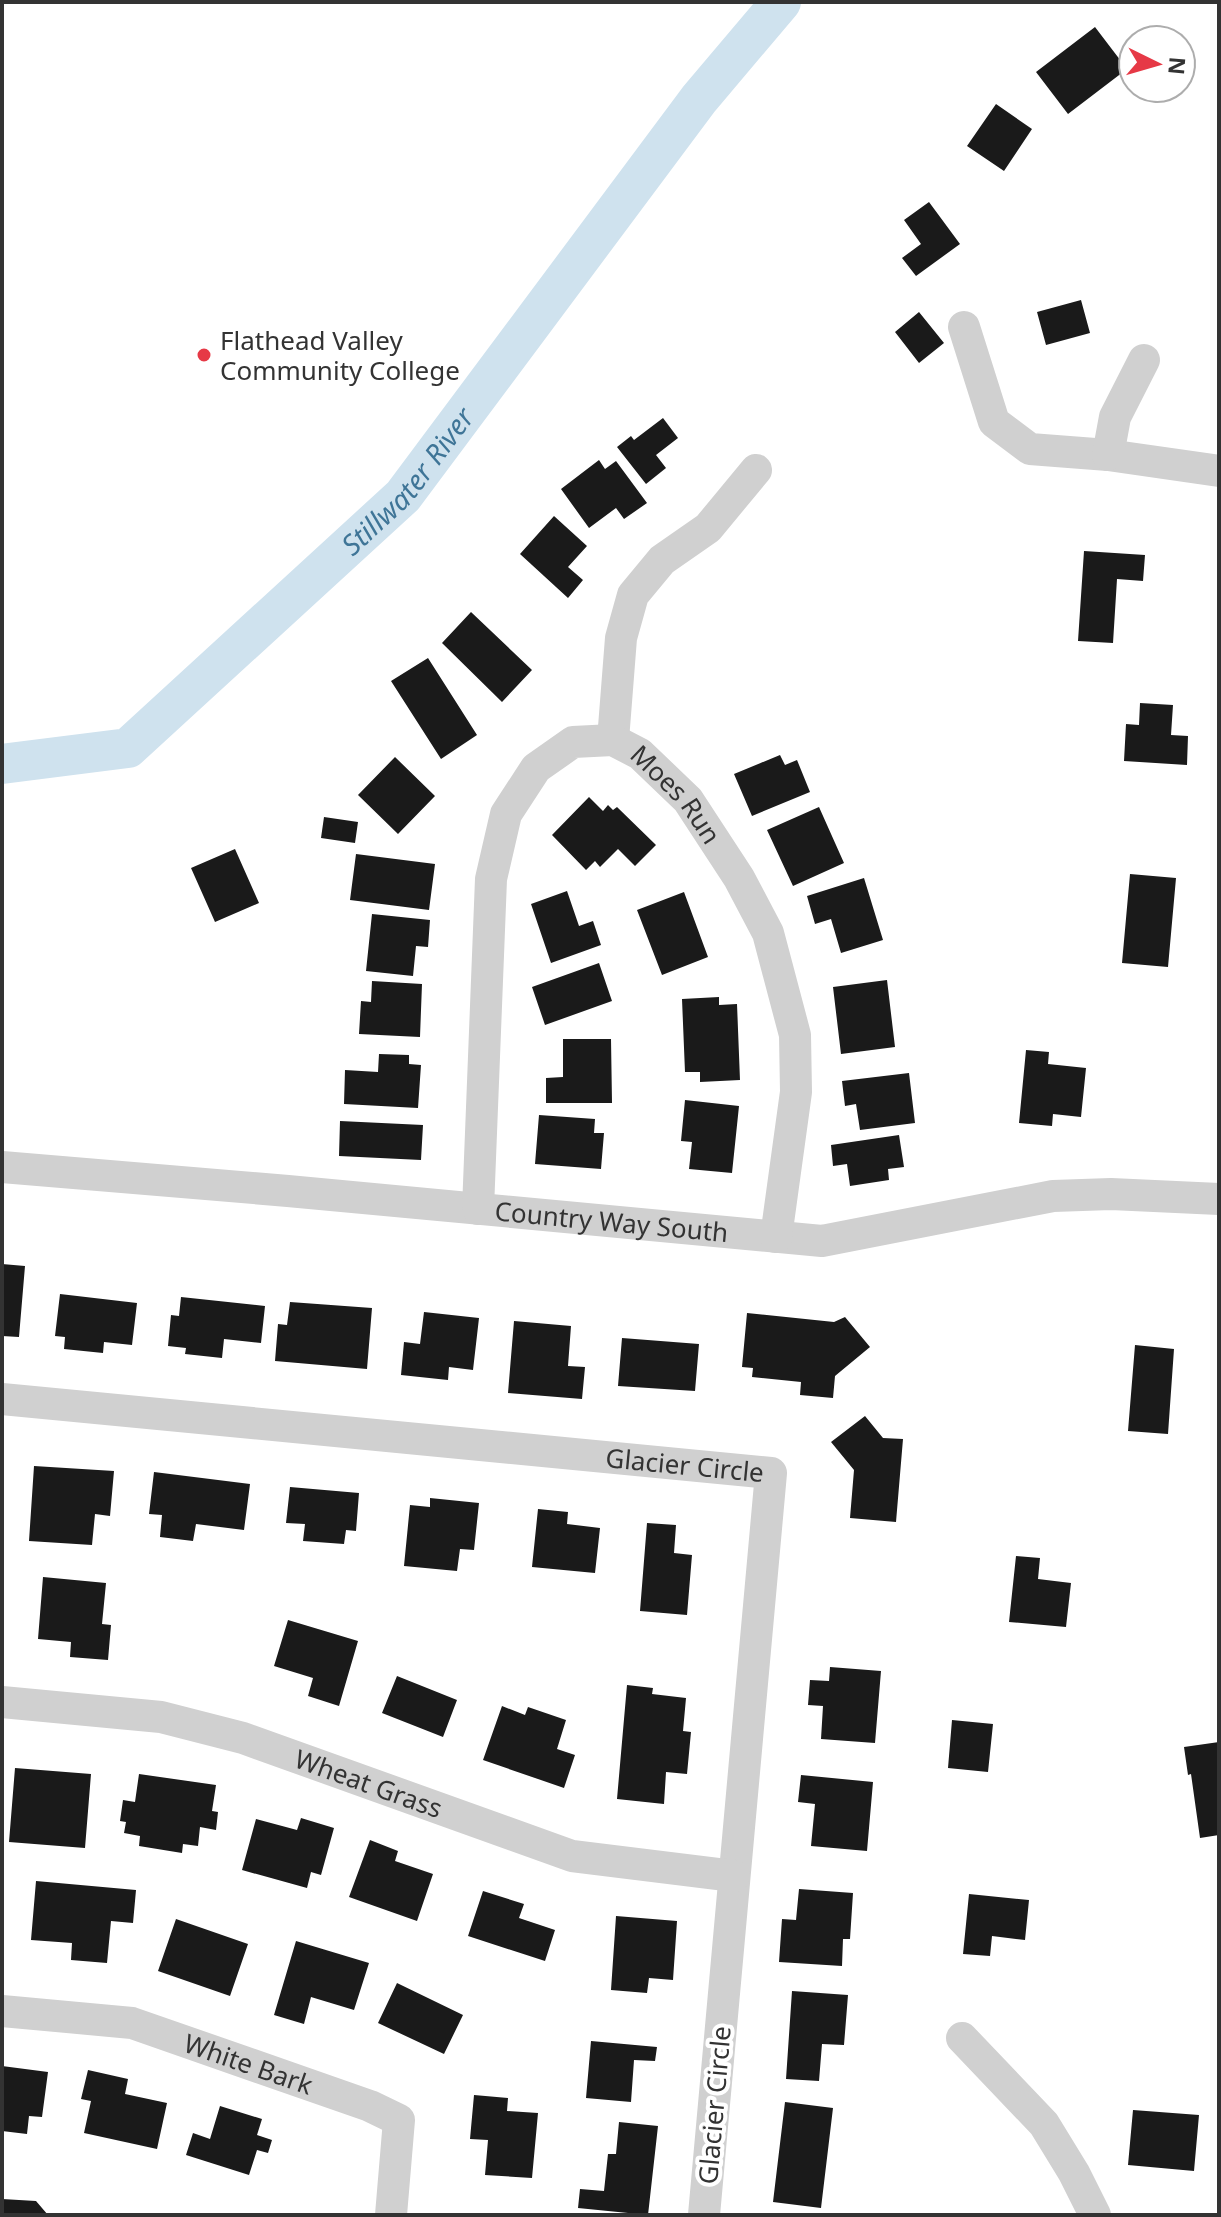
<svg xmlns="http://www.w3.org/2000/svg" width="1221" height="2217" font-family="'Noto Sans',sans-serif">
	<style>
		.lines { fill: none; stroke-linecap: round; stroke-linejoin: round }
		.river { stroke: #cfe2ee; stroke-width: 40 }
		.building { fill: #1a1a1a }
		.minor { stroke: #d0d0d0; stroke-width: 32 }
		.poi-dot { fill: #e63946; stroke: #fff; stroke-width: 3 }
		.labels { text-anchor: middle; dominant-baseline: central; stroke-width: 8; stroke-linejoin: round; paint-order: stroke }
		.poi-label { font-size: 26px; fill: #333; stroke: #fff; text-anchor: start }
		.street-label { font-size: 26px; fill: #333; stroke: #fff }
		.water-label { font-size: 28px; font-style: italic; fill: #3f7597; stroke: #fff }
	</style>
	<rect width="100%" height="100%" fill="#fff"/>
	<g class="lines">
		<!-- river -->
		<path class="river" id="s1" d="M2,764L128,748L403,496L699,99L781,2"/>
	</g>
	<!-- building -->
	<path class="building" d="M1095,27L1127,69L1068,114L1036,72Z
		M996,104L1032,129L1004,171L967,146Z
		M929,202L960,244L916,276L902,258L921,244L904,220Z
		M1081,300L1090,333L1046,345L1037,312Z
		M919,312L944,343L919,363L895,332Z
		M663,418L678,438L656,455L666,468L646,484L617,447L631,436L634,440Z
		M599,460L605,469L616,461L647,503L624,519L616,508L589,528L561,489Z
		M554,516L587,546L568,567L583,580L568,598L520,554Z
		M1084,551L1145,555L1143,581L1117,579L1113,643L1078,641Z
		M471,612L532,670L502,702L442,643Z
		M428,658L477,735L441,759L391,681Z
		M1140,703L1173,705L1171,735L1188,736L1187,765L1124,761L1126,724L1139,725Z
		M780,755L785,765L797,760L810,792L752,816L734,774Z
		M395,757L435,796L398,834L358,795Z
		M589,797L603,811L608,805L613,810L617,807L656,845L635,866L618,849L600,867L595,861L586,870L552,835Z
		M819,807L844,863L793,886L767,830Z
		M324,817L358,822L355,843L321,838Z
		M235,849L259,903L215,922L191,868Z
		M356,854L435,864L429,910L350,900Z
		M1130,874L1176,878L1168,967L1122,963Z
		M864,878L883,940L841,953L831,919L815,924L807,896Z
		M567,891L579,926L593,921L601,945L551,963L531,904Z
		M684,892L708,957L662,975L637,910Z
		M372,914L430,920L428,947L416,946L413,976L366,971Z
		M599,963L612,1001L545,1025L532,987Z
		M887,980L895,1047L841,1054L833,987Z
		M372,981L422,984L420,1037L359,1034L361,1001L371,1002Z
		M719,997V1005L737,1004L740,1080L700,1082V1072H685L682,999Z
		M563,1039H611L612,1103H546V1078L563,1077Z
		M1026,1050L1049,1052L1048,1064L1086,1068L1081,1117L1053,1114L1052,1126L1019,1123Z
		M379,1054L409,1055V1064L421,1065L418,1108L344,1104L345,1070L378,1072Z
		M909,1073L915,1123L860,1130L856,1104L845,1106L842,1081Z
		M685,1100L739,1106L732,1173L689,1169L692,1142L681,1141Z
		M539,1115L595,1119L594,1133H604L601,1169L535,1164Z
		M340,1121L423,1125L421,1160L339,1156Z
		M899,1135L904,1167L888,1169L889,1180L850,1186L847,1164L833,1166L831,1145Z
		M2,1264L25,1266L19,1337L2,1336Z
		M60,1294L137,1303L132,1345L104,1342L103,1353L64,1349L65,1337L55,1336Z
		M181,1297L265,1306L261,1343L224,1339L222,1358L185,1354L186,1348L168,1346L171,1315L179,1316Z
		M290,1302L372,1308L367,1369L275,1361L278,1324L287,1325Z
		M424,1312L479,1318L473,1370L449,1367L448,1380L401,1375L404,1342L420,1344Z
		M747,1313L834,1322L845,1317L870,1347L835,1376L833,1398L800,1395L801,1382L752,1377L753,1368L742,1367Z
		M514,1321L571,1326L568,1366L585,1367L582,1399L508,1393Z
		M622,1338L699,1344L695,1391L618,1386Z
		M1135,1345L1174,1349L1168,1434L1128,1431Z
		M865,1416L883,1438L903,1439L896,1522L850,1518L854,1470L831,1442Z
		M34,1466L114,1471L110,1516L95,1514L92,1545L29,1541Z
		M154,1472L250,1484L244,1530L196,1524L193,1541L160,1537L162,1515L149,1514Z
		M290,1487L359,1493L356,1531L346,1530L344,1544L303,1541L305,1524L286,1523Z
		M430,1498L479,1503L474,1550L460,1549L457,1571L404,1566L410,1505L430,1507Z
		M538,1509L568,1512L567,1524L600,1528L595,1573L532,1567Z
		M647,1523L676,1525L674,1553L692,1555L687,1615L640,1611Z
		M1016,1556L1040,1558L1038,1579L1071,1583L1066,1627L1009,1622Z
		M43,1577L106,1583L102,1624L111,1625L108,1660L70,1657L71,1642L38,1639Z
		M288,1620L358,1641L339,1706L308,1696L313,1678L274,1666Z
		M830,1667L881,1671L875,1743L821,1739L823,1706L808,1705L810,1680L829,1681Z
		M397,1676L457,1700L443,1737L382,1713Z
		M627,1685L653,1688L652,1694L686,1698L683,1731L691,1732L687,1774L666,1772L664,1804L617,1799Z
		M502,1706L525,1715L528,1707L566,1720L557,1749L575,1755L564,1788L483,1760Z
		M952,1720L993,1724L988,1772L948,1768Z
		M1219,1742V1835L1200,1838L1191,1774L1188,1775L1184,1747Z
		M15,1768L91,1774L85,1848L9,1842Z
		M139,1774L216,1785L212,1811L218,1812L216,1830L200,1827L198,1846L183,1844L182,1853L139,1846L140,1836L124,1833L126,1822L120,1821L123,1800L135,1802Z
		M801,1775L873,1782L867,1851L811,1846L815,1804L798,1802Z
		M301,1818L334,1828L321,1875L311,1872L307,1888L242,1870L256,1819L297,1830Z
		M370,1840L398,1851L395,1861L433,1874L417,1921L349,1897Z
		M36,1881L136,1890L133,1923L111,1921L107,1963L71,1960L72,1943L31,1940Z
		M799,1889L853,1893L850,1939H843L842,1966L779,1962L782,1919L796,1920Z
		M483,1891L524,1904L519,1918L555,1930L545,1961L468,1936Z
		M969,1894L1029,1900L1025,1940L992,1936L990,1956L963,1954Z
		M616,1916L677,1921L673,1980L649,1978L647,1993L611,1990Z
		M176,1919L248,1944L230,1996L158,1971Z
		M296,1941L369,1963L354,2010L311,1997L304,2024L274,2015Z
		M397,1983L463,2015L444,2054L378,2023Z
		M792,1991L848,1995L844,2045L822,2044L819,2081L786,2079Z
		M591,2041L657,2047L655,2061L634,2060L631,2102L586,2098Z
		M2,2066L48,2072L42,2117L29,2116L27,2134L2,2131Z
		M88,2070L128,2079L125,2094L167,2103L157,2149L84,2133L91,2101L81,2099Z
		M474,2095L508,2098L507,2111L538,2113L532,2178L485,2175L488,2140L470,2139Z
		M785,2102L833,2108L821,2208L773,2202Z
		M220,2106L262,2119L257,2135L272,2140L268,2153L257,2150L249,2175L186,2155L193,2133L210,2139Z
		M1133,2110L1199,2115L1194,2171L1128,2165Z
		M619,2122L658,2126L648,2215L578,2208L580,2189L604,2191L608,2154H616Z
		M2,2199L36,2201L48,2215H2Z"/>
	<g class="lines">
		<!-- minor -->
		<g class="minor">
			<path d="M964,327L994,422L1030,449L1108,455L1219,471"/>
			<path d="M1108,455L1115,417L1144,360"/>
			<path d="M613,740L621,638L633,595L662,560L708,528L756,470"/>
			<path id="s2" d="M2,1167L288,1191L822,1241L1053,1196L1111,1194L1219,1199"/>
			<path id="s3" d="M478,1209L491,879L506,814L536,768L573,742L613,740L640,754L688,800L739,878L768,933L795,1035L796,1092L776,1237"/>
			<path id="s4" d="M2,1399L771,1473L704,2215"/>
			<path id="s5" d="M2,1702L161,1717L243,1738L572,1856L734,1876"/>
			<path id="s6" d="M2,2011L132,2023L370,2106L399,2120L391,2215"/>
			<path d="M962,2038L1044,2124L1074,2173L1095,2215"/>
		</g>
	</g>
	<!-- markers -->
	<circle class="poi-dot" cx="204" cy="355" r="8"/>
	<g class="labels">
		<!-- poi labels -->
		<g class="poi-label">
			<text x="220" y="340">Flathead Valley<tspan x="220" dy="30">Community College</tspan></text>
		</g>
		<!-- street labels -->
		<g class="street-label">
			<text stroke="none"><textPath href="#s3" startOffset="622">Moes Run</textPath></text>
			<text stroke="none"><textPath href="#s2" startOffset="612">Country Way South</textPath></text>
			<text stroke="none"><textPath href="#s4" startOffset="686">Glacier Circle</textPath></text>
			<text stroke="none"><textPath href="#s5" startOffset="378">Wheat Grass</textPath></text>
			<text stroke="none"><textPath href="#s6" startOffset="254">White Bark</textPath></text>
			<text transform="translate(714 2105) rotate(-85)">Glacier Circle</text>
		</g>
		<!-- water labels -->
		<g class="water-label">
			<text stroke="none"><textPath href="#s1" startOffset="514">Stillwater River</textPath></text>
		</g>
	</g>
	<!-- border -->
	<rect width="1221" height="2217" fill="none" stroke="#333333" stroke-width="8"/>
	<!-- north arrow -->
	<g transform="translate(1157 64) rotate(95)"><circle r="38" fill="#ffffff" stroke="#adadad" stroke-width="2"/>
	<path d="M0-6L14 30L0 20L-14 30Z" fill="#e63946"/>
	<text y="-12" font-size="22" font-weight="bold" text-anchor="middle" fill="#333333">N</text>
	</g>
</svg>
